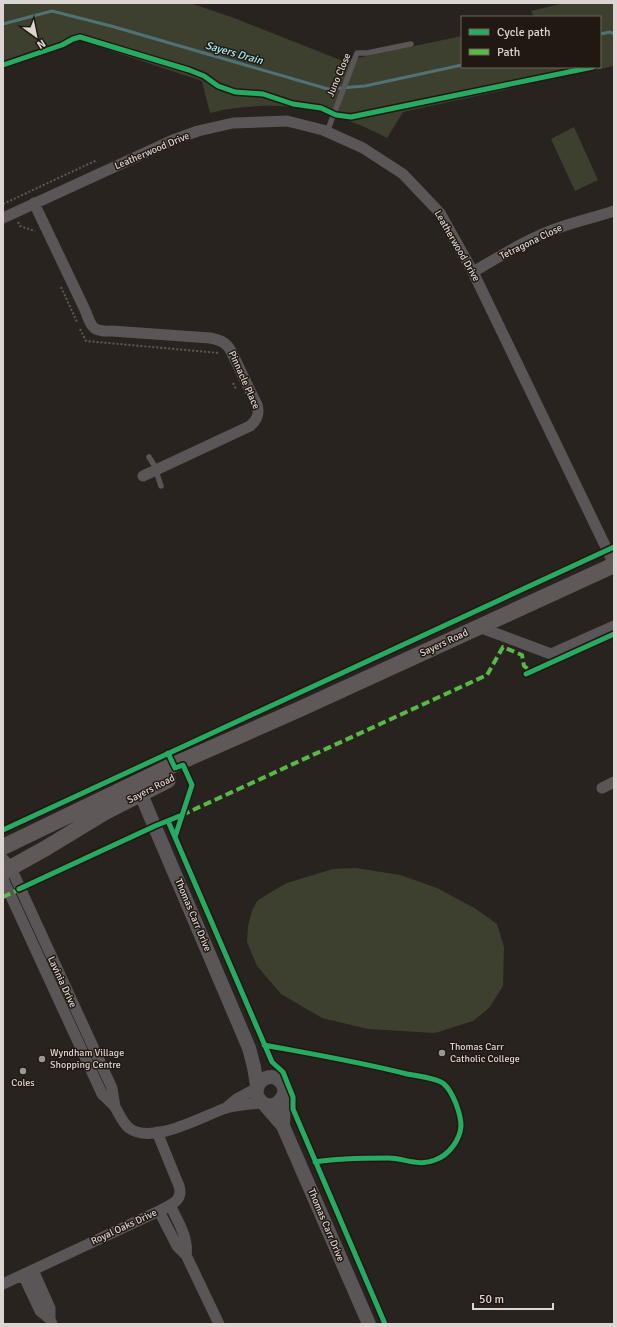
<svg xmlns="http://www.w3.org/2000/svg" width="617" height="1327" font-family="Signika,sans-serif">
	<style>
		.green { fill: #3d402f }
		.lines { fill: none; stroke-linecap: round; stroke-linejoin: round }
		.stream { stroke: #4f7275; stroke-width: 3 }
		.path { stroke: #5d5958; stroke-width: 2; stroke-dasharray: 2 2; stroke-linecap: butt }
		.service { stroke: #5a5556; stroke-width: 5.5 }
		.minor { stroke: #5a5556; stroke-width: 11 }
		.tertiary { stroke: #5a5556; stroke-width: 14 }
		.secondary { stroke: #5e5858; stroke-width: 16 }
		.quiet { stroke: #58b947; stroke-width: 4; stroke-dasharray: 8 4; stroke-linecap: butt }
		.cycleway-casing { stroke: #221812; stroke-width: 8 }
		.cycleway { stroke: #26ab63; stroke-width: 5 }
		.poi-dot { fill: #9d9793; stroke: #221812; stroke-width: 1.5 }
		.labels { text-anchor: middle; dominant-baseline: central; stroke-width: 3; stroke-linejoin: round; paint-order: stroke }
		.street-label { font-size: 10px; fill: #dcd5d1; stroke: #221812 }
		.poi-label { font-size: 10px; fill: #dcd5d1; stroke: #221812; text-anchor: start }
		.water-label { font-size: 11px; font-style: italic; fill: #a3edf5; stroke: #221812 }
	</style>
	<rect width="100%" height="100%" fill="#28231f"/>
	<!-- green -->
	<path class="green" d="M3,3H190L234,18L343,61L462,36V67H600V17H534L531,11L564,3H614V66L403,112L387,138C368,128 347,119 325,113C290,103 244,104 210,113L202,81L79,40L3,68Z
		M574,127L598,180L575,191L551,139Z
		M356,868L400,875L437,888L476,909L497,924L504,947L503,986L489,1008L473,1021L435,1033L368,1029L322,1018L281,994L257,966L247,942L248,926L252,911L257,901L271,892L287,883L333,869Z"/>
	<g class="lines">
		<!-- stream -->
		<path class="stream" d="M3,24L52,11L111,26L328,89L365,86L462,65
			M600,34L610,32L614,34"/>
		<!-- path -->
		<path class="path" d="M3,204L97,160
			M18,222L20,226L35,231
			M61,287L77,322
			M80,329L86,341L219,353
			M233,383L236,389"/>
		<!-- service -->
		<path class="service" d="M327,132L357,53H367L411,44
			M149,457L154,465L161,486"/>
		<!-- minor -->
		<path class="minor" d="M34,203L86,312C91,328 94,332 112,331L210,338C220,340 226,342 231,351L257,405C260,414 257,420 250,426L143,476
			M3,218L173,140L198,131L233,123L287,121L323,130L363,148L403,174L440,213L473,272L614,564
			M473,272C501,256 530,237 561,227C578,221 596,217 614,211
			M479,627L551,654L614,626
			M602,788L614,782
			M3,859L11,868L112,1088L115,1107
			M3,879L102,1094C106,1098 112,1103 115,1107C120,1115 122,1122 129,1128C151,1145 200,1118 223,1109C235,1105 249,1104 263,1103
			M228,1106L238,1098L257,1088
			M170,1205C177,1220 189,1238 186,1255
			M159,1211L177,1246L186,1255L219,1324
			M33,1270L50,1308V1319
			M23,1275L40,1311L50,1319L52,1324
			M3,1284L159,1211C170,1205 184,1201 179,1186L157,1132"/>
		<!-- tertiary -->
		<path class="tertiary" d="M137,785L249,1048L254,1067L257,1086
			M264,1104L283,1126L369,1324
			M283,1126C283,1119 285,1088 283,1085C274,1069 254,1079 257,1096C264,1108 276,1109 283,1096"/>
		<!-- secondary -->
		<path class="secondary" d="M3,847L173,765L300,709L614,565
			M3,872L46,848L107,811L168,780"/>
		<!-- quiet -->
		<path class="quiet" d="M182,815L487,675L503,647L522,655L524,666L532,672
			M3,897L22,888"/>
		<defs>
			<path id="cycleway" d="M3,65L62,45L73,39L80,37L189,70L204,76L218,86L235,92L263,94L293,104L321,108L336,115L351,117L593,67
				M526,674L614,634
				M168,753L175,768L183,765L192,785L175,837
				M168,821L272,1062L283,1072L293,1097V1109L385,1324
				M3,830L614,547
				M19,889L155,826L182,815
				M264,1045C312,1054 360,1062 407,1074C417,1076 437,1078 444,1084C453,1092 461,1114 461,1126C460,1140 449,1155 435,1160C419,1167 404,1158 388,1158C364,1158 339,1158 315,1162"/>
		</defs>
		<!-- cycleway casing -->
		<use href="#cycleway" class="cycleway-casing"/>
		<!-- cycleway -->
		<use href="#cycleway" class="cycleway"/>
	</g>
	<!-- markers -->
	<g class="poi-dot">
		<circle cx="442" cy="1053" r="4"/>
		<circle cx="42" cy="1059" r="4"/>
		<circle cx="23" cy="1071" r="4"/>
	</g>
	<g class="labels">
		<!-- street labels -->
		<g class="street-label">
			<text transform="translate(339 75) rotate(-67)">Juno Close</text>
			<text transform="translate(152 151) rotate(-23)">Leatherwood Drive</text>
			<text transform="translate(531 242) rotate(-26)">Tetragona Close</text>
			<text transform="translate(457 246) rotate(60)">Leatherwood Drive</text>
			<text transform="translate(244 380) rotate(66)">Pinnacle Place</text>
			<text transform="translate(444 643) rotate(-25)">Sayers Road</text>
			<text transform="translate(151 789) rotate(-27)">Sayers Road</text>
			<text transform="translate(193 915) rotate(67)">Thomas Carr Drive</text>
			<text transform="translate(62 982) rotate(65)">Lavinia Drive</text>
			<text transform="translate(326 1225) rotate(67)">Thomas Carr Drive</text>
			<text transform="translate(124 1227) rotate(-25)">Royal Oaks Drive</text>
		</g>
		<!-- poi labels -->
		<g class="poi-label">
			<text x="450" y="1047">Thomas Carr<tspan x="450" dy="12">Catholic College</tspan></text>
			<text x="50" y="1053">Wyndham Village<tspan x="50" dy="12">Shopping Centre</tspan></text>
			<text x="23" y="1083" text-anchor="middle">Coles</text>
		</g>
		<!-- water labels -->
		<g class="water-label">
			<text transform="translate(234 53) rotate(16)">Sayers Drain</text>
		</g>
	</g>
	<!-- border -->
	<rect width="617" height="1327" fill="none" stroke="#dcd5d1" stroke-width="8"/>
	<!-- legend -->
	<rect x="461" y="16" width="140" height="52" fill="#221812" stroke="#6c645e"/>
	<rect x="469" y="29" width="20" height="6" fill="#26ab63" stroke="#6c645e"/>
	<text x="497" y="36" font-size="12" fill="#dcd5d1">Cycle path</text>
	<rect x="469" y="49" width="20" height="6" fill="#58b947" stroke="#6c645e"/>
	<text x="497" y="56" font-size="12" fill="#dcd5d1">Path</text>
	<!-- north arrow -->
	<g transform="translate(36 36) rotate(147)" stroke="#221812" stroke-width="3" paint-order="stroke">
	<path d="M0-3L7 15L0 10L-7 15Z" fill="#dcd5d1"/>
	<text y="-6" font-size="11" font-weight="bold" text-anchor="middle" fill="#dcd5d1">N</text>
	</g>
	<!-- scale -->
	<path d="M473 1303v6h80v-6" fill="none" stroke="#dcd5d1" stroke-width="2"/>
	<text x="479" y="1303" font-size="12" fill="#dcd5d1" stroke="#221812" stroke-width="3" paint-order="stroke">50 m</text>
</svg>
